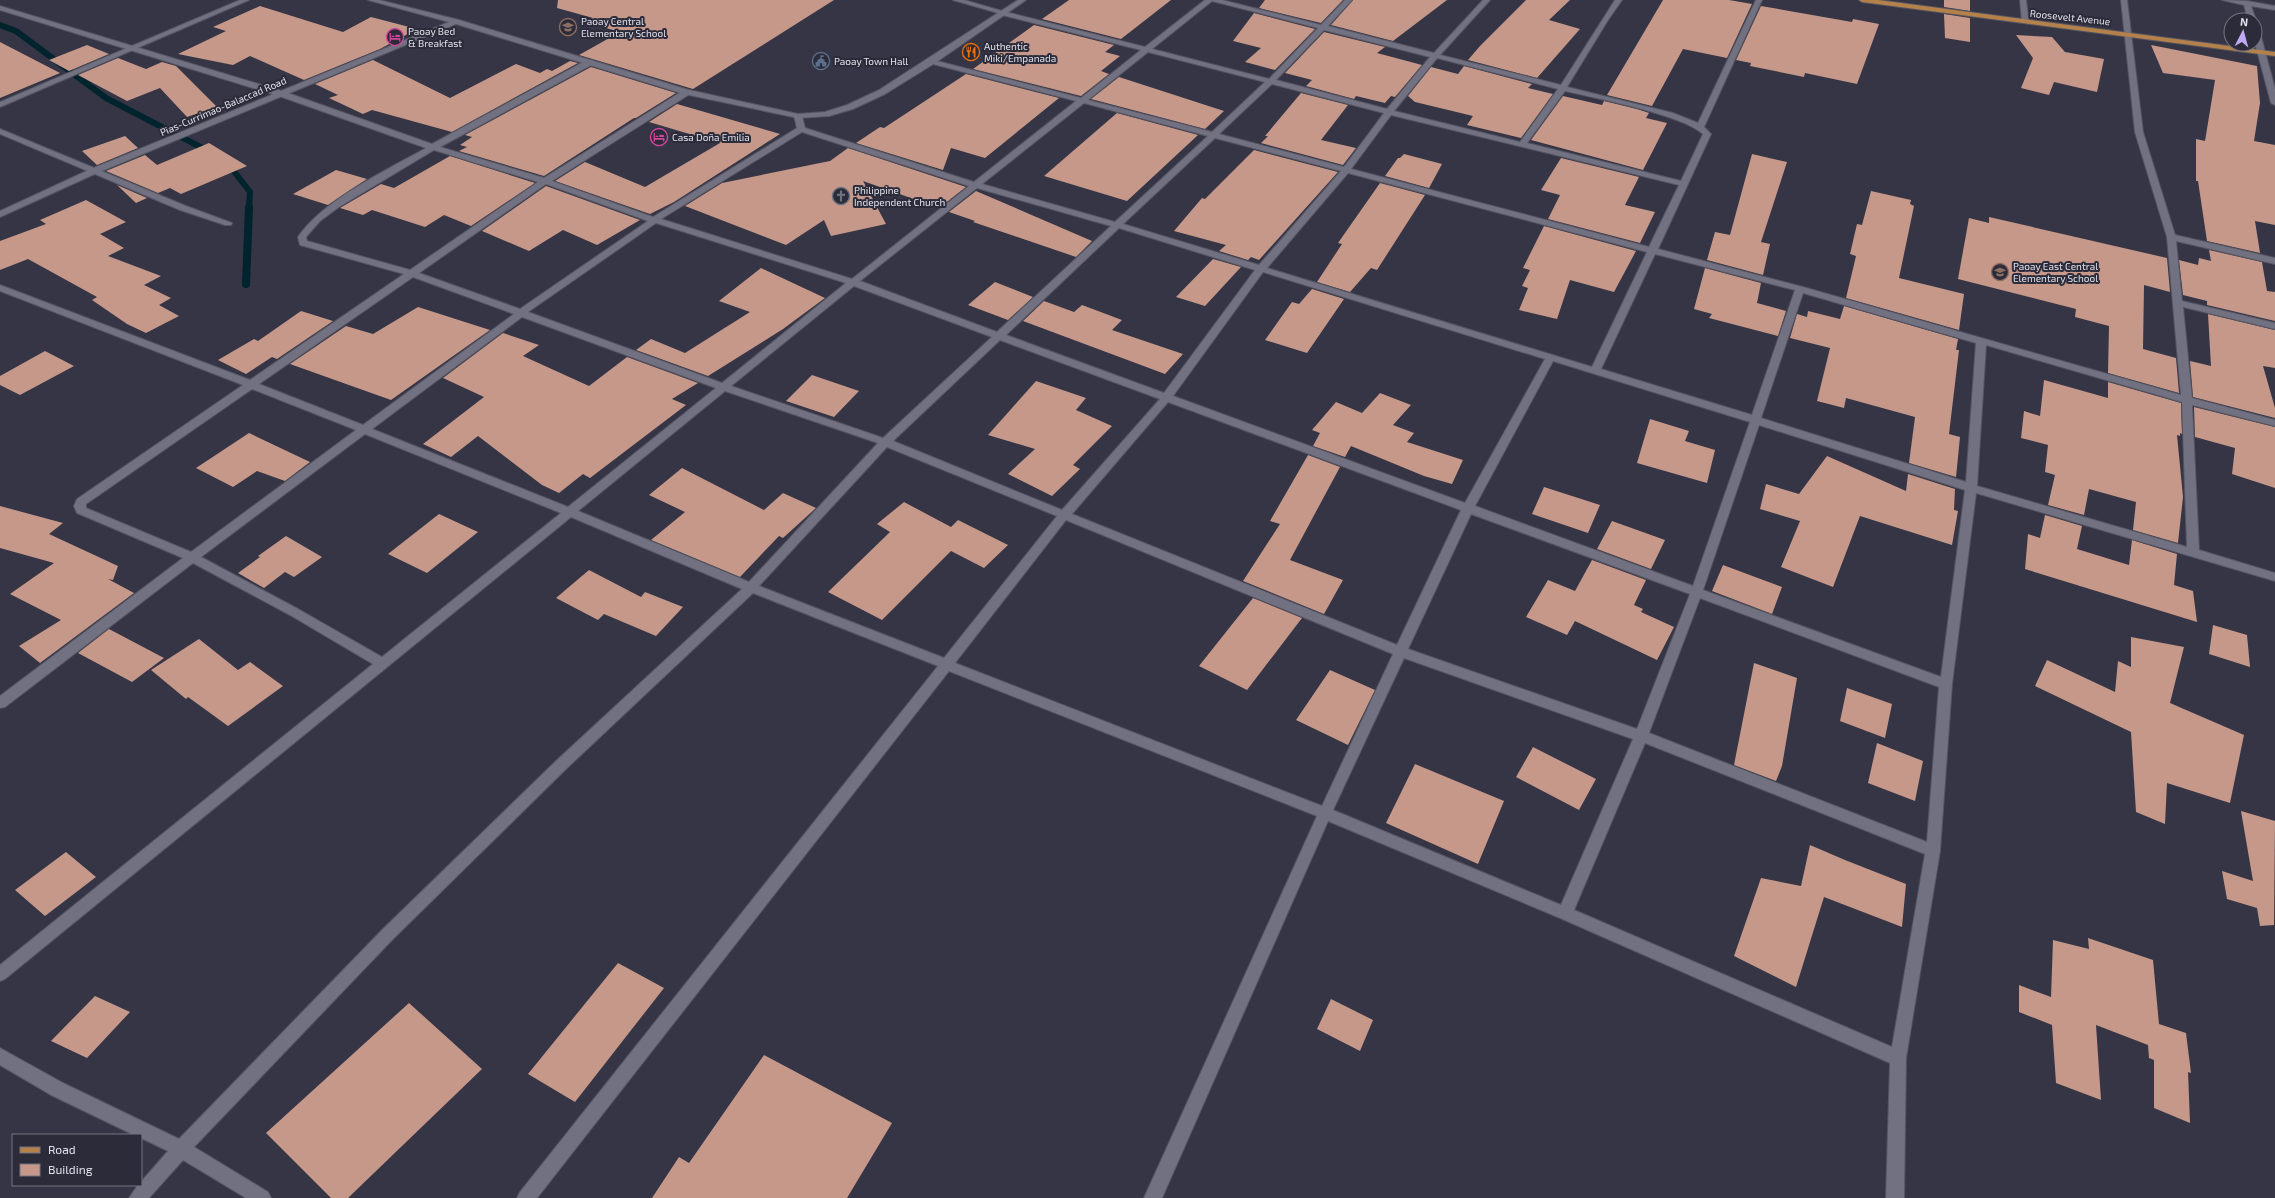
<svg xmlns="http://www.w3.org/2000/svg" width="2275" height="1198" viewBox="0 0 2275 1198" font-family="'Exo 2',sans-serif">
	<rect width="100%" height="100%" fill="#363545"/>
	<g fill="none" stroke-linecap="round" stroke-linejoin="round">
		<path stroke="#00242e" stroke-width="6" d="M 0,25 L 16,31 L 106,98 L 212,153
			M 226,161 L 250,192 L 249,208"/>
		<path stroke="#00242e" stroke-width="8" d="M 246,284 L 249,207"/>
	</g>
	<path fill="#c5988a" d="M 558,0 L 834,0 L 693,89 L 579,55 L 620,32 L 585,22 L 593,18 L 557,8 Z
		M 1069,0 L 1171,0 L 1121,39 L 1042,19 Z
		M 1265,0 L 1343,0 L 1321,23 L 1259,8 Z
		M 1353,0 L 1447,0 L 1393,41 L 1331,25 Z
		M 1526,0 L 1570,0 L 1549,20 L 1580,29 L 1537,78 L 1468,60 L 1480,46 Z
		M 1663,0 L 1729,0 L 1752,4 L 1727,58 L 1683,49 L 1652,106 L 1607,95 Z
		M 1944,0 L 1970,0 L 1970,11 L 1944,7 Z
		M 260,6 L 343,32 L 371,17 L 417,29 L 380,49 L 304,80 L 250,56 L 233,65 L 178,54 L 226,31 L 213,27 Z
		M 1761,6 L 1852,22 L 1853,19 L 1879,24 L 1857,84 L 1805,73 L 1804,77 L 1750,66 L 1751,63 L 1736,60 Z
		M 1254,13 L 1315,29 L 1275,70 L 1245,62 L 1261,48 L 1233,41 Z
		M 1944,14 L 1970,18 L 1970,42 L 1945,38 Z
		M 1034,25 L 1114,45 L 1105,52 L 1120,56 L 1101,71 L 1109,74 L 1081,96 L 973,69 Z
		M 1324,32 L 1385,47 L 1377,53 L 1422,65 L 1395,97 L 1391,96 L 1385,103 L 1356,96 L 1354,99 L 1306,86 L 1312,80 L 1285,73 Z
		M 2016,35 L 2052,37 L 2065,52 L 2104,59 L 2097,92 L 2054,82 L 2049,95 L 2021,88 L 2033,58 Z
		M 0,42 L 60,73 L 0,98 Z
		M 87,45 L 109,54 L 69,71 L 49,60 Z
		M 2151,45 L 2257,66 L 2260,103 L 2254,141 L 2275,145 L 2275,225 L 2255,221 L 2260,253 L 2207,241 L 2198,181 L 2196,181 L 2196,139 L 2205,141 L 2215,80 L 2163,73 Z
		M 118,58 L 146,69 L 162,62 L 176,66 L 217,107 L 187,117 L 160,88 L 127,101 L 78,75 Z
		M 373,60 L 450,98 L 516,64 L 540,73 L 547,69 L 552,71 L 570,61 L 578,63 L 452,132 L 372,110 L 363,114 L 329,98 L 338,95 L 315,84 Z
		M 1464,66 L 1532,84 L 1528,88 L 1553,94 L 1521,138 L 1467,125 L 1473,116 L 1415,102 L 1408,96 L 1431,67 L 1458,74 Z
		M 591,67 L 676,93 L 636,118 L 634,118 L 544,176 L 459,151 L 467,147 L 460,145 L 472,137 L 465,135 Z
		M 966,74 L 1059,98 L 985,158 L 951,148 L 943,170 L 856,143 L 880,127 L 884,128 Z
		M 1119,77 L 1224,111 L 1205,129 L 1091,99 Z
		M 1301,93 L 1348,105 L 1321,140 L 1356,148 L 1343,165 L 1261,143 L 1268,136 L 1265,136 Z
		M 1563,96 L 1602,105 L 1604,101 L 1637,109 L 1649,113 L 1646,118 L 1667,123 L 1643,170 L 1531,140 Z
		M 677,104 L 780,134 L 674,202 L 650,214 L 555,181 L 585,162 L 645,187 L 720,143 L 649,122 Z
		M 1117,113 L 1198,135 L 1127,201 L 1044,176 Z
		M 125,136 L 138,148 L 97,165 L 82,151 Z
		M 209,143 L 247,166 L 181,194 L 170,188 L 158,193 L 106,171 L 145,155 L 157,165 Z
		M 848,148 L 966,187 L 939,208 L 863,181 L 886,224 L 831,236 L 824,220 L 786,245 L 685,206 L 722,183 L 830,161 Z
		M 1254,150 L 1338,172 L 1259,260 L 1251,257 L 1248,260 L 1219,251 L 1226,245 L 1174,231 L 1202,198 L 1205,199 Z
		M 1404,154 L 1442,164 L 1429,188 L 1385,176 L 1398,158 L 1400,158 Z
		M 1752,154 L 1787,162 L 1761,242 L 1770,244 L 1763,275 L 1707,260 L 1715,232 L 1730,235 Z
		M 450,156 L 535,183 L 471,226 L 444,215 L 425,227 L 372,210 L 363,215 L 340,208 L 381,184 L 394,188 Z
		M 1561,158 L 1639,177 L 1625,205 L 1655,212 L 1640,243 L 1548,219 L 1560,195 L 1541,190 Z
		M 336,170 L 367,179 L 328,205 L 293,194 Z
		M 1380,183 L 1425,195 L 1377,270 L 1371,268 L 1350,292 L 1317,282 L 1342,244 L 1338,243 Z
		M 117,185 L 147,198 L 136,203 Z
		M 546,186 L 640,220 L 597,245 L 563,230 L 529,251 L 482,231 Z
		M 976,191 L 1092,241 L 1076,257 L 973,222 L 975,221 L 949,212 Z
		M 1871,191 L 1911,200 L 1910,204 L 1914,206 L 1899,278 L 1964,294 L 1959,330 L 1846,298 L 1856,256 L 1850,254 L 1857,224 L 1862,225 Z
		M 86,200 L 126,222 L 100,234 L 124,248 L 108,256 L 161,276 L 144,285 L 171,298 L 159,305 L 179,316 L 146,333 L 127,324 L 92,300 L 97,297 L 28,259 L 0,270 L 0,241 L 46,224 L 40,220 Z
		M 1989,217 L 2167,258 L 2170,292 L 2144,285 L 2143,349 L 2176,358 L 2179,393 L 2108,373 L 2109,326 L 2075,317 L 2076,309 L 1958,279 L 1969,218 L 1989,223 Z
		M 1544,226 L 1636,251 L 1614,292 L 1570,280 L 1557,319 L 1519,310 L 1528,288 L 1522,286 L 1530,270 L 1523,268 Z
		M 2209,250 L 2262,262 L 2267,291 L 2275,292 L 2275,321 L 2207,305 L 2207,301 L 2183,295 L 2179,260 L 2198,265 L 2199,258 L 2211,261 Z
		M 1213,259 L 1241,267 L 1205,306 L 1176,297 Z
		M 761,268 L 825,298 L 783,329 L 708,376 L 636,350 L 651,339 L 685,353 L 750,312 L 719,301 Z
		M 1705,268 L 1761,283 L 1757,303 L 1786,311 L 1778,336 L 1709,318 L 1712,314 L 1694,309 Z
		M 995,282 L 1033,297 L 1008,320 L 968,305 Z
		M 1312,289 L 1344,299 L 1307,353 L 1265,340 L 1292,302 L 1299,304 Z
		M 1044,301 L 1074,312 L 1082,305 L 1122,320 L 1112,330 L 1183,354 L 1165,374 L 1023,321 Z
		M 1844,306 L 1958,339 L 1956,350 L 1959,350 L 1949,434 L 1960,437 L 1956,477 L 1909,463 L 1915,417 L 1846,398 L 1844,408 L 1817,401 L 1830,348 L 1790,338 L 1797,314 L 1807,317 L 1808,311 L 1840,319 Z
		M 418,307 L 490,330 L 391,400 L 290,364 L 346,326 L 373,334 Z
		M 301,311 L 333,321 L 277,359 L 272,357 L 246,374 L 218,360 L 254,339 L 258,341 Z
		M 2208,314 L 2275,330 L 2275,368 L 2263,366 L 2275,408 L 2275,418 L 2193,397 L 2190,361 L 2211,366 Z
		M 503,333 L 539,345 L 523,356 L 589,386 L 627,357 L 698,383 L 672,399 L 686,405 L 590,478 L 583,474 L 559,493 L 542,485 L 478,436 L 451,457 L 423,444 L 484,397 L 443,378 Z
		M 45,351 L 74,366 L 20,395 L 0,385 L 0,376 Z
		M 812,375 L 859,391 L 834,417 L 786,401 Z
		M 2044,380 L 2108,398 L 2108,382 L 2181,403 L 2182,434 L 2180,433 L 2180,436 L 2177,435 L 2183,497 L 2178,543 L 2133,530 L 2136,502 L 2089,489 L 2084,515 L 2048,505 L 2055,475 L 2045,472 L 2048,445 L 2021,438 L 2024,411 L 2040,416 Z
		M 1036,381 L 1086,398 L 1076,410 L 1112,426 L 1073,465 L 1080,469 L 1052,496 L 1008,474 L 1035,449 L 988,435 Z
		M 1380,393 L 1411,405 L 1393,425 L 1414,433 L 1407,442 L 1463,460 L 1452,484 L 1424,476 L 1351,446 L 1345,457 L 1313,446 L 1320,433 L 1312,430 L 1336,402 L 1362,413 Z
		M 2194,407 L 2275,427 L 2275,488 L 2232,474 L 2235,448 L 2195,437 Z
		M 1650,419 L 1689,431 L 1685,441 L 1715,450 L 1707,483 L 1637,463 Z
		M 249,433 L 310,462 L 285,481 L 257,471 L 233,487 L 196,468 Z
		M 1308,455 L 1340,467 L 1290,560 L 1343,580 L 1324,614 L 1243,581 L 1280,524 L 1270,521 Z
		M 1827,456 L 1906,491 L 1908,474 L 1955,489 L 1954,510 L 1958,511 L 1952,545 L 1860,516 L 1833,587 L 1781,567 L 1800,521 L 1760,509 L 1766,484 L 1799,494 Z
		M 682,468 L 764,510 L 783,493 L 816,508 L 783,538 L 779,536 L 740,577 L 651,540 L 685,512 L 649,495 Z
		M 1544,487 L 1600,505 L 1588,533 L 1532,514 Z
		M 904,502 L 951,527 L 958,520 L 1008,545 L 984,568 L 951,551 L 882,620 L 828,592 L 890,532 L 877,524 Z
		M 0,506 L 63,523 L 49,534 L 118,566 L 113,580 L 108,579 L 134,593 L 40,663 L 19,646 L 61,620 L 10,594 L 54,563 L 0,548 Z
		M 439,514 L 478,532 L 427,573 L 388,554 Z
		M 2045,515 L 2082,526 L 2077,549 L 2129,565 L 2132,540 L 2177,554 L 2174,585 L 2193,591 L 2197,622 L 2025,569 L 2028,534 L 2040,538 Z
		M 1612,521 L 1665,540 L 1651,569 L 1597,549 Z
		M 286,536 L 322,557 L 294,577 L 285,572 L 264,588 L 238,573 L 260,557 L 258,556 Z
		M 1592,560 L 1646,580 L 1634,605 L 1643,609 L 1641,612 L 1674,627 L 1657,660 L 1575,621 L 1567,635 L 1526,617 L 1548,580 L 1575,591 Z
		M 1723,565 L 1782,587 L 1772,614 L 1712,591 Z
		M 589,570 L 641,597 L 645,592 L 683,607 L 656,636 L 604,614 L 598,620 L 556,598 Z
		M 1253,598 L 1302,618 L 1247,690 L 1199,666 Z
		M 2213,625 L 2247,635 L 2250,667 L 2209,654 Z
		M 109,629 L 164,658 L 132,682 L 78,653 Z
		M 2131,637 L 2184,647 L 2170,703 L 2244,735 L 2230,803 L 2167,783 L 2165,824 L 2136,812 L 2131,732 L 2035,686 L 2047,660 L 2115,692 L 2118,661 L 2131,667 Z
		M 199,639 L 238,670 L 250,662 L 283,686 L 228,726 L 188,697 L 186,699 L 151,670 Z
		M 1754,663 L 1797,678 L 1782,766 L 1776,781 L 1734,765 Z
		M 1330,670 L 1375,690 L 1348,745 L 1296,720 Z
		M 1847,688 L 1892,704 L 1885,738 L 1840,721 Z
		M 1877,743 L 1923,761 L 1915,801 L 1868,783 Z
		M 1533,747 L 1596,779 L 1579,810 L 1516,777 Z
		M 1415,764 L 1504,801 L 1478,864 L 1386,823 Z
		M 2241,811 L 2275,821 L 2274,925 L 2260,926 L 2257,908 L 2227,899 L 2222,871 L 2253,881 Z
		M 1810,845 L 1845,860 L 1906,884 L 1902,927 L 1824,897 L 1796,987 L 1734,956 L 1761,878 L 1801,886 Z
		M 66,852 L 96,877 L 45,916 L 15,890 Z
		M 2088,938 L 2153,960 L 2159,1024 L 2186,1033 L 2191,1073 L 2188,1072 L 2190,1123 L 2154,1108 L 2154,1060 L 2149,1058 L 2148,1045 L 2096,1025 L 2101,1100 L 2056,1083 L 2052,1025 L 2019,1012 L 2019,985 L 2051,997 L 2053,940 L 2089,949 Z
		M 618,963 L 664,988 L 575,1102 L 528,1074 Z
		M 95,996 L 130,1012 L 87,1058 L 51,1041 Z
		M 1331,999 L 1373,1020 L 1360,1051 L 1317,1029 Z
		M 409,1003 L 482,1069 L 348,1198 L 331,1198 L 266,1133 Z
		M 764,1055 L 892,1123 L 847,1198 L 652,1198 L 679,1157 L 689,1163 Z"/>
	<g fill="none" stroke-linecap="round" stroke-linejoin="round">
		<g stroke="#555461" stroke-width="2">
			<path id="lane" d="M 953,0 L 964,0 L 1009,13 L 1005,15 Z"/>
		</g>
		<g stroke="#555461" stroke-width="2">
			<path id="street" d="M 1205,0 L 1222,0 L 1321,25 L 1345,0 L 1352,0 L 1328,26 L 1434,53 L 1483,0 L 1490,0 L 1440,55 L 1561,85 L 1615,0 L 1622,0 L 1608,20 L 1567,87 L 1673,113 L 1698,123 L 1756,0 L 1762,0 L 1704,127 L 1711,134 L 1658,249 L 1803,287 L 2181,395 L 2167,237 L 2135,132 L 2121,0 L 2127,0 L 2143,132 L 2175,235 L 2275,258 L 2275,264 L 2176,241 L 2182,301 L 2275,323 L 2275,329 L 2183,307 L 2192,398 L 2275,420 L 2275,426 L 2192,405 L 2199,550 L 2275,573 L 2275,581 L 1976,493 L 1952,684 L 1940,851 L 1906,1058 L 1904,1198 L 1886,1198 L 1890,1063 L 1560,918 L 1328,821 L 1162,1198 L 1144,1198 L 1317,816 L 949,671 L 537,1198 L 517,1198 L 520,1192 L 938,666 L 753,593 L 566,769 L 392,940 L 194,1147 L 268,1192 L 271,1198 L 246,1198 L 183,1160 L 149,1198 L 129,1198 L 138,1185 L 141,1185 L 141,1182 L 168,1151 L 141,1138 L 141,1135 L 134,1135 L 51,1095 L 0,1065 L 0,1048 L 63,1083 L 179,1139 L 382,930 L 556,761 L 742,589 L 571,517 L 5,979 L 0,981 L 0,965 L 373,664 L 290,615 L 193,563 L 5,707 L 0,708 L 0,696 L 183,558 L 77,513 L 74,506 L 77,499 L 243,385 L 0,291 L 0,285 L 250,380 L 404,274 L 300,245 L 298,237 C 323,200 387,170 426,148 L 279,96 L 0,10 L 0,6 L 285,92 L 432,144 L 587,60 L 593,60 L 593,64 L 440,147 L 544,178 L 684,90 L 690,90 L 690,94 L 552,181 L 653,217 L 797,128 L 794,116 L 798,114 L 802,116 L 805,128 L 974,182 L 1076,101 L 929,63 L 929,59 L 1081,98 L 1141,50 L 1002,15 L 1002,11 L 1145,47 ZM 1212,1 L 1318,28 L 1269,79 L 1152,49 ZM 1324,30 L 1430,57 L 1387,109 L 1276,80 ZM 1148,52 L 1265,82 L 1212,132 L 1088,100 ZM 1437,58 L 1558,89 L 1520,142 L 1394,111 ZM 1272,84 L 1384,113 L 1344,167 L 1219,134 ZM 1565,91 C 1595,98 1683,115 1703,134 L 1681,181 L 1527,143 ZM 1084,103 L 1208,136 L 1115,222 L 982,184 ZM 1391,115 L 1679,185 L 1649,247 L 1351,169 ZM 802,132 L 969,186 L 852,279 L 661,219 ZM 1215,138 L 1341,171 L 1259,265 L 1123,224 ZM 434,150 L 538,182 L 410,270 L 307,241 L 306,237 L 320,221 L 339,207 ZM 1348,173 L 1647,252 L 1592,367 L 1267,268 ZM 546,184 L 648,221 L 520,309 L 419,273 ZM 977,188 L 1111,226 L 997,332 L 860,281 ZM 656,223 L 846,283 L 722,383 L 528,312 ZM 1119,228 L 1255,270 L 1164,393 L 1006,335 ZM 1655,254 L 1795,290 L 1752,415 L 1601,369 ZM 1263,272 L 1545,359 L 1465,503 L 1173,396 ZM 413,277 L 514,314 L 363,425 L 259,384 ZM 854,286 L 992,337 L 883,438 L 731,386 ZM 1803,293 L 1976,343 L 1966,482 L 1761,418 ZM 522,317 L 716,388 L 568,507 L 372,429 ZM 1000,340 L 1160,399 L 1062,510 L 893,441 ZM 1986,345 L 2182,402 L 2187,547 L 1977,486 ZM 1553,361 L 1750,422 L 1693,586 L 1475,506 ZM 252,389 L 356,430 L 191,552 L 86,508 L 86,504 ZM 725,391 L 878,443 L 749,582 L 578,511 ZM 1168,402 L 1461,510 L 1397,645 L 1072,514 ZM 1759,425 L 1965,490 L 1941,677 L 1703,590 ZM 365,434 L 561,513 L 382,657 L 298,609 L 201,557 ZM 887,447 L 1057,516 L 944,658 L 759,586 ZM 1471,514 L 1690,594 L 1637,729 L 1408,649 ZM 1066,520 L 1393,654 L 1322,806 L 955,663 ZM 1700,598 L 1939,687 L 1927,842 L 1649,733 ZM 1404,658 L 1633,739 L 1561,905 L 1333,810 ZM 1645,743 L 1925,854 L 1892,1047 L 1574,910 Z
				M 2020,0 L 2026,0 L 2029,24 L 2022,22 Z
				M 2222,0 L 2247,1 L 2275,6 L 2275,10 L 2251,6 L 2256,20 L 2248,20 L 2244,5 Z
				M 2255,27 L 2259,29 L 2275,89 L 2275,105 L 2271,103 L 2255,43 Z
				M 0,129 L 186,206 L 232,223 L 231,225 L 225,225 L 180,210 L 0,134 Z"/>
		</g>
		<g stroke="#555461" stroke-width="2">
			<path id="secondary" d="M 240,0 L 249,0 L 0,107 L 0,102 Z
				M 368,0 L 379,0 L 459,20 L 689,90 L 798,114 L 825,112 L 847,105 L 879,90 L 1018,0 L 1026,0 L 935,63 L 885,94 L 853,109 L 829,116 L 798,118 L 684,94 L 456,24 L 97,173 L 0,217 L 0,211 L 91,169 L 449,22 Z"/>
		</g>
		<g stroke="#555461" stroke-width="2">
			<path id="primary" d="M 1859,0 L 1878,0 L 2275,52 L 2275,56 L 1862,2 Z"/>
		</g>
		<use href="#lane" fill="#717182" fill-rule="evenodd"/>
		<use href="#street" fill="#717182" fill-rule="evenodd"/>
		<use href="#secondary" fill="#717182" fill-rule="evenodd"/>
		<use href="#primary" fill="#b4814a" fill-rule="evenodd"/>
	</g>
	<defs>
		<g id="school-ring" transform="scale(0.9)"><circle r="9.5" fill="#2c2b3a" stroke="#8d6e63" stroke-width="1.5"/><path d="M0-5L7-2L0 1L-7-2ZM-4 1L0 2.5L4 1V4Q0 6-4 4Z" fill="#8d6e63"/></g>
		<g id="hotel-ring" transform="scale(0.9)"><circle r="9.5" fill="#2c2b3a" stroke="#d1479c" stroke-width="1.5"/><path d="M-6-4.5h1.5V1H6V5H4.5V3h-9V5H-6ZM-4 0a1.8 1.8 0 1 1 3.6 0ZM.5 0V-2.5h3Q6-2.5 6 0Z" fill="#d1479c"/></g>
		<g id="restaurant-ring" transform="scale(0.9)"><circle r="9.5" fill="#2c2b3a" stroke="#e8710a" stroke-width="1.5"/><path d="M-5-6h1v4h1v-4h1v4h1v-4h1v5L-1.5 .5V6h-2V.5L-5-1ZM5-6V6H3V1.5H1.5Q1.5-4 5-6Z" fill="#e8710a"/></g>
		<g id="civic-ring" transform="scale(0.9)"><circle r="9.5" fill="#2c2b3a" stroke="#5c6f8a" stroke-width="1.5"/><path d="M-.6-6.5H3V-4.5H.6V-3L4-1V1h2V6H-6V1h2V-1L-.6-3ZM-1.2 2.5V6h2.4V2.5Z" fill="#5c6f8a"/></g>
		<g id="church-ring" transform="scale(0.9)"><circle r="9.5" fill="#2c2b3a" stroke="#6b7280" stroke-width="1.5"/><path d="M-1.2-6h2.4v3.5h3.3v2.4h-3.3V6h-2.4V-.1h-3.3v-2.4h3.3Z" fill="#6b7280"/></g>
	</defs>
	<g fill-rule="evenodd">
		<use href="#school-ring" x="568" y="27"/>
		<use href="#hotel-ring" x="395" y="37"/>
		<use href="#restaurant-ring" x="971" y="52"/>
		<use href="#civic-ring" x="821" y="61"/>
		<use href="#hotel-ring" x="659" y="137"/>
		<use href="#church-ring" x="841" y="196"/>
		<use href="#school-ring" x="2000" y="272"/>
	</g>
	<g text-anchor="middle" stroke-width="4" stroke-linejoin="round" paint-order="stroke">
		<g font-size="10" fill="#e2e2ec" stroke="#2c2b3a">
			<text transform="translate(2070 17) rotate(6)" y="4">Roosevelt Avenue</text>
			<text transform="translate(223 106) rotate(-23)" y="4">Pias-Currimao-Balaccad Road</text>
		</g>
		<g font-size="10" fill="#e2e2ec" stroke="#2c2b3a" text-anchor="start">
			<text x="581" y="25">Paoay Central<tspan x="581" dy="12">Elementary School</tspan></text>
			<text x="408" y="35">Paoay Bed<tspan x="408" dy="12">&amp; Breakfast</tspan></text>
			<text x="984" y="50">Authentic<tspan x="984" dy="12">Miki/Empanada</tspan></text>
			<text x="834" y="65">Paoay Town Hall</text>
			<text x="672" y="141">Casa Doña Emilia</text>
			<text x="854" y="194">Philippine<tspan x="854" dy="12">Independent Church</tspan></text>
			<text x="2013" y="270">Paoay East Central<tspan x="2013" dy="12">Elementary School</tspan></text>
		</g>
	</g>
	<rect x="12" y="1134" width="130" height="52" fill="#2c2b3a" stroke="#757481"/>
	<rect x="20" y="1147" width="20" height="6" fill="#b4814a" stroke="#757481"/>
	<text x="48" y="1154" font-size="12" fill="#e2e2ec">Road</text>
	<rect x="20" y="1164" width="20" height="12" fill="#c5988a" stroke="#757481"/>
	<text x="48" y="1174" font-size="12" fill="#e2e2ec">Building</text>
	<g transform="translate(2243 32) rotate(6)"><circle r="19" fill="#2c2b3a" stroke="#757481"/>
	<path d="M0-3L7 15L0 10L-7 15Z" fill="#bfa9f4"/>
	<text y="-6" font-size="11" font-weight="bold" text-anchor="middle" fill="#e2e2ec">N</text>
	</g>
</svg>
